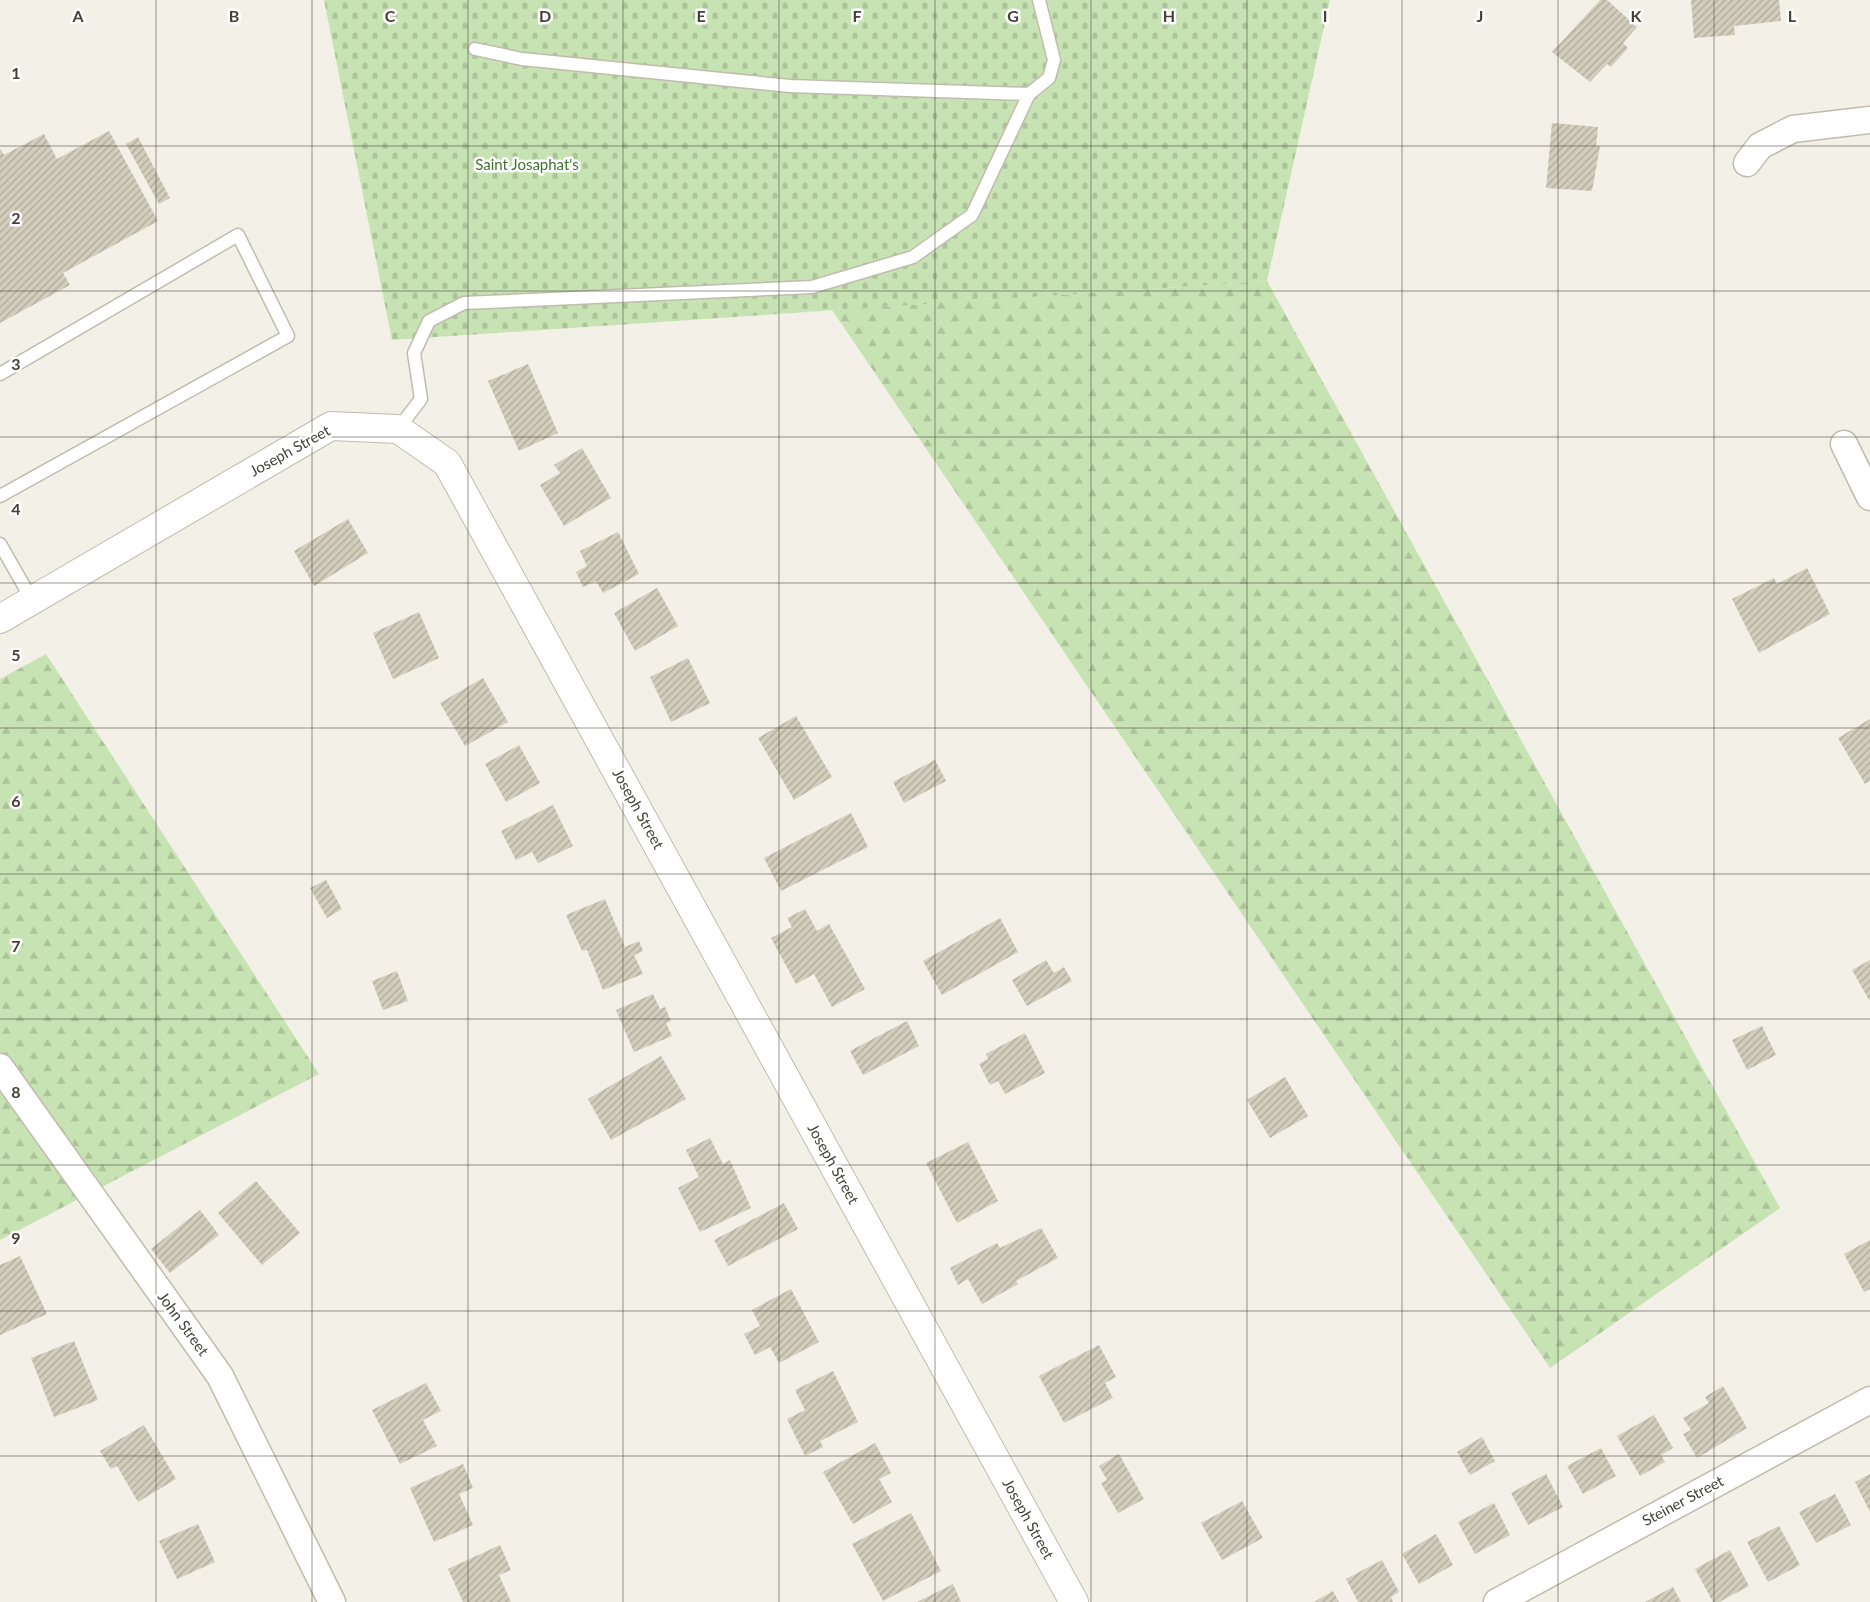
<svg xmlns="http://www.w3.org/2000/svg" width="1870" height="1602" viewBox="0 0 1870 1602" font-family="Lato,sans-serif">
	<defs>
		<pattern id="forest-firs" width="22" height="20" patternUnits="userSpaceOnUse" patternTransform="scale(1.25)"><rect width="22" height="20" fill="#c8e3b3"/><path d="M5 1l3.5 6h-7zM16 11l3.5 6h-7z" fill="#adc49b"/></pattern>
		<pattern id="cemetery-stones" width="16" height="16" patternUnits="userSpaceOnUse" patternTransform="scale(1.25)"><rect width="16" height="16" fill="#c8e3b3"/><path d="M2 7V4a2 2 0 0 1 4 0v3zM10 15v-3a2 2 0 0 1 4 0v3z" fill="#adc49b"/></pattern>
		<pattern id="building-hatch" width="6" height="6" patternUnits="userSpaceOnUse" patternTransform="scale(1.25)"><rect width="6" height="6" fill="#d3cdbd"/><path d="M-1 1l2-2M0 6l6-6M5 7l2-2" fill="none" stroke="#ada89a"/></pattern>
	</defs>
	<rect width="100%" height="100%" fill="#f2f0e7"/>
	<path fill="url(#forest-firs)" d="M 1267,281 L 1780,1208 L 1550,1368 L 832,310 Z
		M 46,654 L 319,1074 L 0,1240 L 0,679 Z"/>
	<path fill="url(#cemetery-stones)" d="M 324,0 L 1330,0 L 1267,281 L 392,340 Z"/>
	<path fill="url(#building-hatch)" d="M 1600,0 L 1607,0 L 1637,27 L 1623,43 L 1628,48 L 1611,67 L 1607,64 L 1590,82 L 1552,52 Z
		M 1691,0 L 1779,0 L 1781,21 L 1734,26 L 1735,35 L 1694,38 Z
		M 1552,123 L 1598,127 L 1596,146 L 1600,146 L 1592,191 L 1546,188 Z
		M 109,131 L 158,221 L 63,273 L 70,285 L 0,323 L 0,149 L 4,155 L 44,134 L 57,159 Z
		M 138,137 L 170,198 L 159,204 L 126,144 Z
		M 528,364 L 558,433 L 519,451 L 488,381 Z
		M 582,448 L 611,498 L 564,526 L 540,485 L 560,473 L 554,465 Z
		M 348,519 L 368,553 L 314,586 L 294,551 Z
		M 618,532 L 639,574 L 603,593 L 596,581 L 583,587 L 576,572 L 587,566 L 580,551 Z
		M 1807,568 L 1830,614 L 1759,653 L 1732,599 L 1774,578 L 1777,584 Z
		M 657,588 L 678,626 L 635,651 L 614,613 Z
		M 419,612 L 439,658 L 393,679 L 373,633 Z
		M 688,658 L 710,703 L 671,722 L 650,677 Z
		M 483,678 L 508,722 L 465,746 L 440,703 Z
		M 796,716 L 832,777 L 794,800 L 758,738 Z
		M 1870,719 L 1870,781 L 1865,784 L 1838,738 Z
		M 519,745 L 540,783 L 506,802 L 485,764 Z
		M 935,760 L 946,781 L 904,803 L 893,782 Z
		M 553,805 L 573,846 L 538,863 L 532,852 L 516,860 L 501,831 Z
		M 851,813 L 868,847 L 781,891 L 764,858 Z
		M 326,880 L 342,909 L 327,918 L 310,888 Z
		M 605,899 L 625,947 L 639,941 L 643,951 L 634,955 L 643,974 L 603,990 L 587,950 L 582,951 L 566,915 Z
		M 805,909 L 817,931 L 829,924 L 865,989 L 832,1007 L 814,974 L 796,984 L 771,938 L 792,927 L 787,918 Z
		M 1000,918 L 1018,952 L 942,995 L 923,961 Z
		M 1046,960 L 1054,973 L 1064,967 L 1072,981 L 1027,1006 L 1012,980 Z
		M 1870,960 L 1870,999 L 1869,1000 L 1852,970 Z
		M 397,971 L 408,1001 L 383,1010 L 372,981 Z
		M 653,994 L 660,1009 L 665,1007 L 671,1021 L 666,1023 L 672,1036 L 634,1052 L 616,1010 Z
		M 907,1021 L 919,1046 L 863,1075 L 850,1051 Z
		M 1762,1026 L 1776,1055 L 1747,1070 L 1732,1040 Z
		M 1025,1033 L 1045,1073 L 1005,1094 L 998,1081 L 990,1085 L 979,1064 L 988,1059 L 986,1054 Z
		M 661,1056 L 686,1099 L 611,1140 L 588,1099 Z
		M 1285,1077 L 1308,1116 L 1270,1138 L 1247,1100 Z
		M 710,1138 L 723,1164 L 730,1160 L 751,1208 L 700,1232 L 678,1188 L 699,1177 L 686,1150 Z
		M 968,1142 L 998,1201 L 957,1223 L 926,1163 Z
		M 256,1181 L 300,1233 L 262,1265 L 218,1213 Z
		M 784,1203 L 798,1229 L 728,1266 L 714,1240 Z
		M 200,1210 L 219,1235 L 170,1273 L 151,1249 Z
		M 1041,1228 L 1058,1258 L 1016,1281 L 1018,1284 L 982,1304 L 968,1279 L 958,1285 L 950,1268 L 997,1243 L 1000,1248 Z
		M 1870,1240 L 1870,1289 L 1864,1292 L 1844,1254 Z
		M 20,1256 L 47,1314 L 0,1335 L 0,1265 Z
		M 791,1289 L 819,1342 L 779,1363 L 770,1347 L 755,1355 L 744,1334 L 760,1326 L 752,1310 Z
		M 74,1341 L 98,1400 L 54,1417 L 31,1358 Z
		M 1099,1345 L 1116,1377 L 1105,1383 L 1113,1398 L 1064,1423 L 1039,1376 Z
		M 833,1371 L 858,1422 L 820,1441 L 823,1447 L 805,1456 L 787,1419 L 805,1410 L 795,1390 Z
		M 426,1383 L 441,1411 L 423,1420 L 437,1446 L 400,1464 L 372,1410 Z
		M 1723,1386 L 1747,1428 L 1697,1458 L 1683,1434 L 1691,1430 L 1683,1418 L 1709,1403 L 1705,1397 Z
		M 1654,1415 L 1673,1448 L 1661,1455 L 1665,1462 L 1640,1476 L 1617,1436 Z
		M 144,1425 L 176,1479 L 138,1502 L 117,1466 L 111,1469 L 100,1451 Z
		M 1482,1437 L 1495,1461 L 1470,1475 L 1457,1452 Z
		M 875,1443 L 891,1473 L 879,1479 L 892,1502 L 853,1524 L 823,1472 Z
		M 1601,1448 L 1616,1476 L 1583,1494 L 1567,1466 Z
		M 1119,1454 L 1144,1499 L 1118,1513 L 1101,1483 L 1107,1480 L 1099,1466 Z
		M 463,1464 L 473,1488 L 459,1494 L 473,1525 L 434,1542 L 410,1488 Z
		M 1546,1474 L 1563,1507 L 1528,1525 L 1511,1493 Z
		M 1870,1474 L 1870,1512 L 1855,1482 Z
		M 1835,1494 L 1851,1525 L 1816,1543 L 1799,1512 Z
		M 1242,1501 L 1263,1538 L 1222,1560 L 1201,1523 Z
		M 1494,1503 L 1510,1535 L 1475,1554 L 1458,1522 Z
		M 911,1513 L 941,1571 L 883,1601 L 852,1544 Z
		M 198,1524 L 215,1562 L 177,1579 L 159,1541 Z
		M 1779,1526 L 1800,1565 L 1768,1582 L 1747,1542 Z
		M 1436,1534 L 1453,1565 L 1419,1584 L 1402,1554 Z
		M 500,1545 L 511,1570 L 499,1575 L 511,1602 L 463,1602 L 448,1569 Z
		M 1730,1550 L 1749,1586 L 1719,1602 L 1713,1602 L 1695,1569 Z
		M 1382,1560 L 1399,1592 L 1391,1597 L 1393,1602 L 1358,1602 L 1346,1579 Z
		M 953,1584 L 961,1602 L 917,1602 Z
		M 1673,1587 L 1681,1602 L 1645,1602 Z
		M 1333,1591 L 1339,1602 L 1314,1602 Z"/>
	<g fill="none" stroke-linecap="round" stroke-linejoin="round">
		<g stroke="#c0bcad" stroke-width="15">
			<path id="service" d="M 475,49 L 522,59 L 790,86 L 1029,94
				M 0,374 L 238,235 L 288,336 L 0,496
				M 398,429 L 421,399 L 414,353 L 429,321 L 464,303 L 812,287 L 913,257 L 972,215 L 1029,94 L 1049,78 L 1054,60 L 1039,0
				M 0,544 L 32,600"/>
		</g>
		<g stroke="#c0bcad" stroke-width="29">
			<path id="minor" d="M 1747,163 L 1760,146 L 1793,129 L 1870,120
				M 1844,444 L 1870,497
				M 0,1067 L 220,1376 L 332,1602
				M 1497,1602 L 1870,1400"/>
		</g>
		<g stroke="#c0bcad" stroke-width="30">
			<path id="tertiary" d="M 0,619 L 331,426 L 398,429 L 447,463 L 1074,1602"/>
		</g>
		<use href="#service" stroke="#fff" stroke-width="12"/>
		<use href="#minor" stroke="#fff" stroke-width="26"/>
		<use href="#tertiary" stroke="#fff" stroke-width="28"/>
	</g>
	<path fill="none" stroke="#454137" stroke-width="1" stroke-opacity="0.55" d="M 156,0 L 156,1602M 312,0 L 312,1602M 468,0 L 468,1602M 623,0 L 623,1602M 779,0 L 779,1602M 935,0 L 935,1602M 1091,0 L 1091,1602M 1247,0 L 1247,1602M 1402,0 L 1402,1602M 1558,0 L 1558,1602M 1714,0 L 1714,1602M 0,146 L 1870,146M 0,291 L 1870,291M 0,437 L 1870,437M 0,583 L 1870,583M 0,728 L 1870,728M 0,874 L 1870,874M 0,1019 L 1870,1019M 0,1165 L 1870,1165M 0,1311 L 1870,1311M 0,1456 L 1870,1456"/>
	<g text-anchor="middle" stroke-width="5" stroke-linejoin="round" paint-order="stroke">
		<g font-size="15" fill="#40722e" stroke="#fff">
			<text x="527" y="170">Saint Josaphat's</text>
		</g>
		<g font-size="15" fill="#454137" stroke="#fff">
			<text transform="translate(290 451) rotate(-29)" y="5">Joseph Street</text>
			<text transform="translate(638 809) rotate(61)" y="5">Joseph Street</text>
			<text transform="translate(833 1164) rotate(61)" y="5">Joseph Street</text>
			<text transform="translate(183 1324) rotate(54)" y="5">John Street</text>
			<text transform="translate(1683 1501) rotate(-28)" y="5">Steiner Street</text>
			<text transform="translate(1028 1519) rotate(61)" y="5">Joseph Street</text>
		</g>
	</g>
	<g font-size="16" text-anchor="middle" font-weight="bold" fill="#454137" stroke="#fff" stroke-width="5" stroke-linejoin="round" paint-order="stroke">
		<text x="78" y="22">A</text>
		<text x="234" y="22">B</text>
		<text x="390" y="22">C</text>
		<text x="545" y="22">D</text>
		<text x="701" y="22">E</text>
		<text x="857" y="22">F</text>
		<text x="1013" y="22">G</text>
		<text x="1169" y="22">H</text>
		<text x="1325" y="22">I</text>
		<text x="1480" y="22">J</text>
		<text x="1636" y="22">K</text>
		<text x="1792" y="22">L</text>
		<text x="16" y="79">1</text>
		<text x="16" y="224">2</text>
		<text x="16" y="370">3</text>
		<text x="16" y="515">4</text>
		<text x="16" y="661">5</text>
		<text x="16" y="807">6</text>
		<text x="16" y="952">7</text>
		<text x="16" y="1098">8</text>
		<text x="16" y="1244">9</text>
	</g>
</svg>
